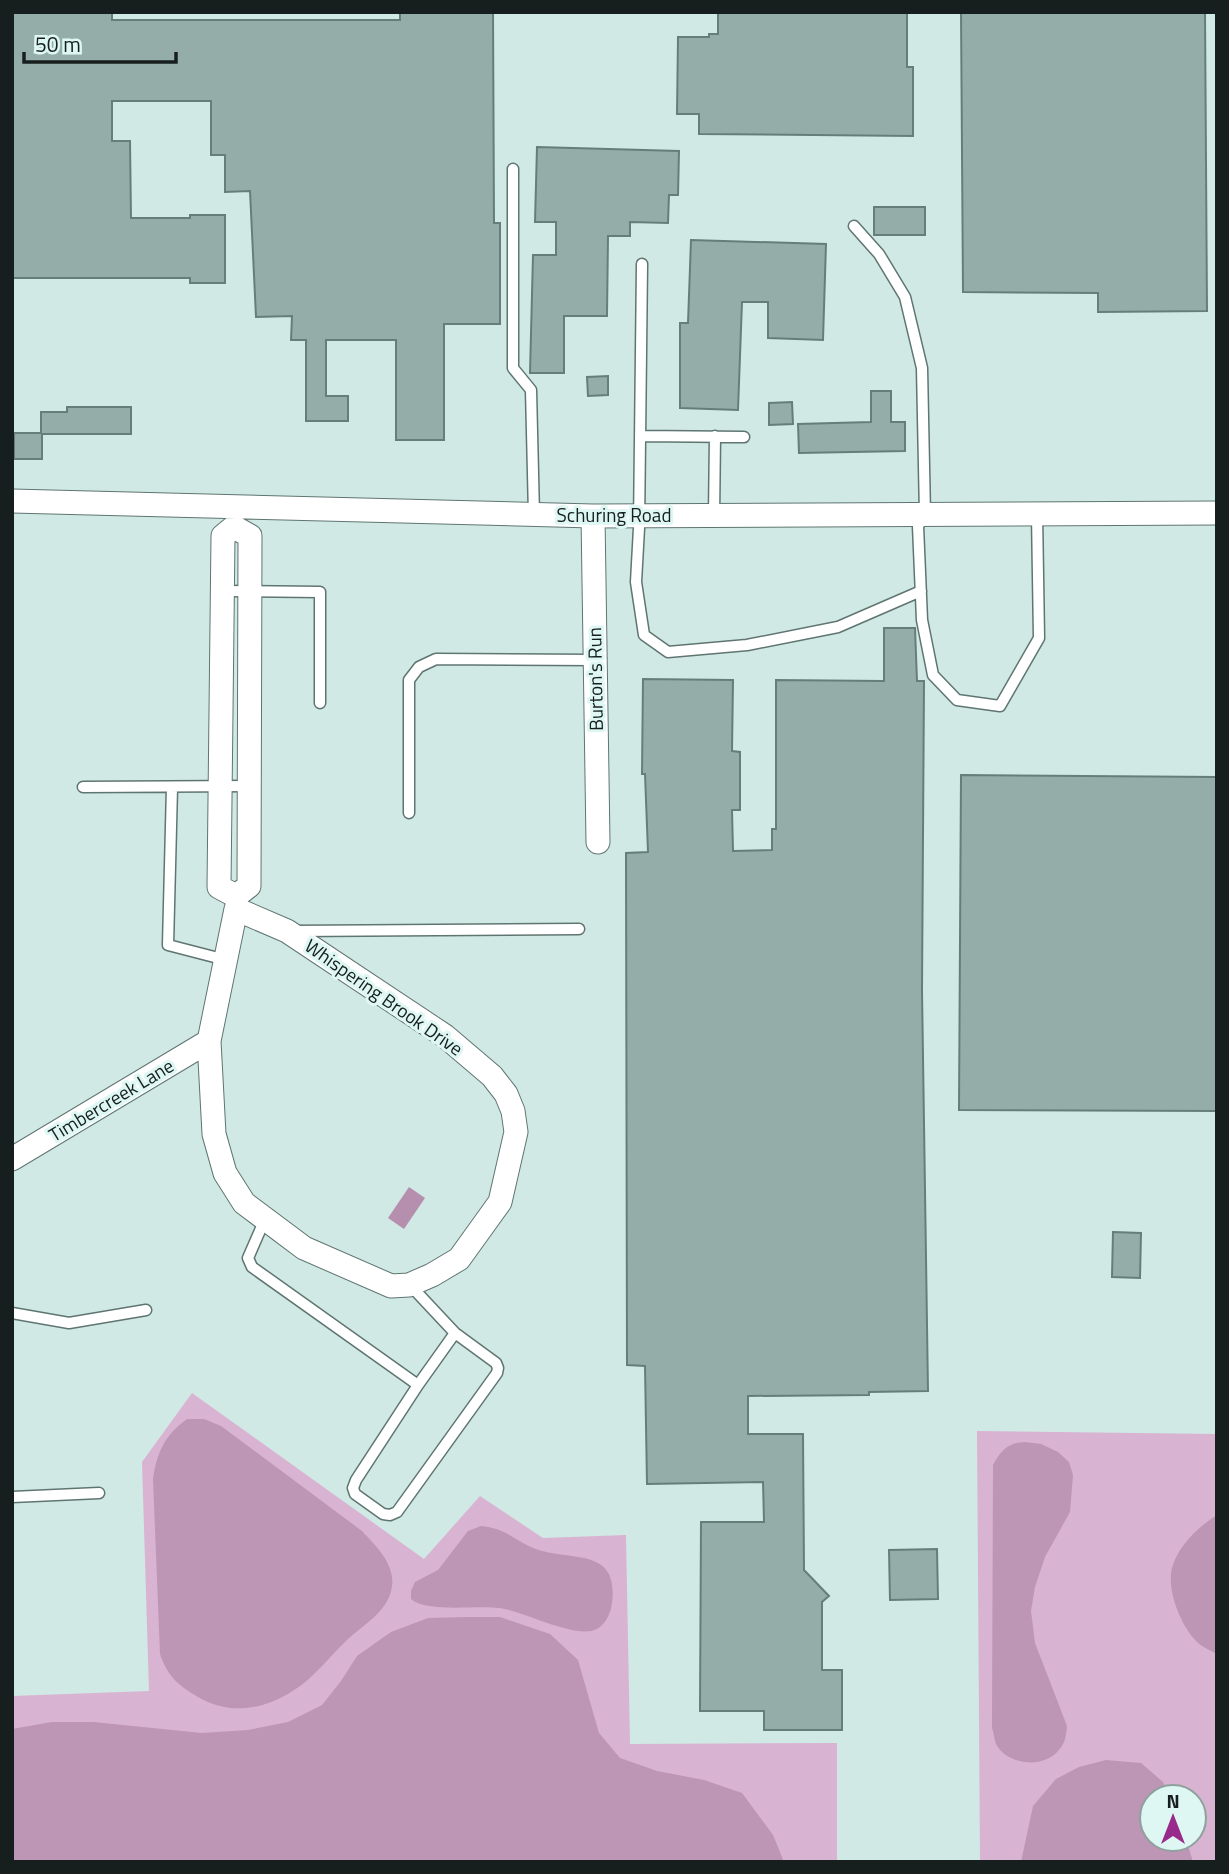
<svg xmlns="http://www.w3.org/2000/svg" width="1229" height="1874" viewBox="0 0 1229 1874" font-family="'Titillium Web',sans-serif">
	<rect width="100%" height="100%" fill="#d1e9e4"/>
	<path fill="#d9b3d2" fill-rule="evenodd" d="M 192,1393 L 424,1559 L 480,1496 L 543,1538 L 626,1535 L 630,1744 L 837,1743 L 837,1862 L 12,1862 L 12,1696 L 149,1691 L 142,1462 Z
		M 977,1431 L 1217,1434 L 1217,1862 L 980,1862 ZM 1152,1797 L 1194,1797 L 1194,1839 L 1152,1839 Z"/>
	<path fill="#bd95b5" d="M 187,1419 L 204,1419 L 221,1426 L 362,1531 C 376,1546 395,1564 392,1586 C 389,1612 362,1625 345,1642 C 334,1652 326,1663 315,1673 C 284,1704 238,1721 198,1697 C 178,1685 168,1677 160,1654 L 153,1479 C 157,1452 165,1435 187,1419 Z
		M 1025,1442 L 1041,1444 L 1058,1452 L 1069,1462 L 1073,1475 L 1070,1512 L 1045,1557 L 1035,1587 L 1031,1611 L 1035,1643 L 1067,1726 C 1066,1736 1065,1744 1058,1751 C 1043,1769 1007,1765 996,1744 C 994,1739 994,1733 992,1728 L 993,1465 C 1001,1450 1008,1443 1025,1442 Z
		M 1217,1515 L 1217,1654 C 1212,1651 1206,1649 1202,1646 C 1183,1633 1166,1591 1172,1568 C 1178,1546 1198,1527 1217,1515 Z
		M 481,1526 C 507,1528 517,1543 539,1550 C 574,1561 619,1548 612,1603 C 611,1612 606,1624 597,1629 C 576,1640 524,1611 499,1608 C 476,1605 427,1613 411,1599 L 411,1591 L 415,1582 L 438,1570 L 468,1531 Z
		M 467,1617 L 500,1617 L 550,1634 L 578,1660 L 599,1733 L 620,1758 L 657,1771 L 704,1780 L 742,1793 L 773,1835 L 784,1862 L 12,1862 L 12,1729 L 52,1722 L 93,1722 L 202,1733 L 248,1730 L 288,1722 L 322,1705 L 341,1681 L 357,1656 L 391,1632 L 428,1618 Z
		M 1106,1760 L 1141,1763 L 1163,1782 L 1170,1797 L 1152,1797 L 1152,1839 L 1186,1839 L 1193,1862 L 1021,1862 L 1033,1806 L 1056,1779 L 1079,1767 Z"/>
	<path fill="#b68eae" d="M 409,1187 L 425,1198 L 404,1229 L 388,1218 Z"/>
	<path fill="#95ada8" stroke="#677d79" stroke-width="2" d="M 12,12 L 112,12 L 112,20 L 400,20 L 400,12 L 493,12 L 494,223 L 500,223 L 500,324 L 444,324 L 444,440 L 396,440 L 396,340 L 326,340 L 326,396 L 348,396 L 348,421 L 306,421 L 306,340 L 291,340 L 292,316 L 256,317 L 250,191 L 225,192 L 225,155 L 211,155 L 211,101 L 112,101 L 112,141 L 130,141 L 131,218 L 190,218 L 190,215 L 225,215 L 225,283 L 190,283 L 190,278 L 12,278 Z
		M 718,12 L 907,12 L 907,67 L 913,67 L 913,136 L 699,134 L 699,114 L 677,114 L 678,37 L 709,37 L 709,34 L 718,34 Z
		M 961,12 L 1205,12 L 1207,311 L 1098,312 L 1098,293 L 963,292 Z
		M 537,147 L 679,151 L 678,195 L 669,195 L 668,223 L 630,222 L 630,236 L 608,236 L 607,316 L 564,316 L 564,373 L 530,373 L 533,255 L 556,255 L 556,222 L 535,222 Z
		M 874,207 L 925,207 L 925,235 L 874,235 Z
		M 691,240 L 826,244 L 823,340 L 768,338 L 768,302 L 742,302 L 738,410 L 680,408 L 680,323 L 688,323 Z
		M 608,376 L 608,395 L 588,396 L 587,377 Z
		M 871,391 L 891,391 L 891,422 L 905,422 L 905,451 L 799,453 L 798,424 L 871,422 Z
		M 792,402 L 793,424 L 769,425 L 769,403 Z
		M 67,407 L 131,407 L 131,434 L 42,434 L 42,459 L 14,459 L 14,433 L 41,433 L 41,412 L 67,412 Z
		M 884,628 L 915,628 L 917,681 L 924,681 L 922,990 L 928,1391 L 869,1392 L 869,1395 L 748,1396 L 748,1434 L 803,1434 L 804,1570 L 829,1596 L 822,1602 L 822,1670 L 842,1670 L 842,1730 L 764,1730 L 764,1711 L 700,1711 L 701,1522 L 764,1522 L 763,1482 L 647,1484 L 645,1366 L 627,1365 L 626,853 L 648,852 L 645,774 L 642,774 L 643,679 L 733,680 L 732,751 L 740,752 L 740,810 L 732,810 L 733,851 L 772,850 L 772,829 L 776,829 L 776,680 L 884,681 Z
		M 961,775 L 1217,777 L 1217,1111 L 959,1110 Z
		M 1113,1232 L 1141,1233 L 1140,1278 L 1112,1277 Z
		M 937,1549 L 938,1599 L 890,1600 L 889,1550 Z"/>
	<g fill="none" stroke-linecap="round" stroke-linejoin="round">
		<g stroke="#5f7571" stroke-width="13">
			<path id="service" d="M 513,169 L 513,368 L 531,390 L 534,515
				M 854,226 L 879,254 L 905,297 L 922,368 L 925,515 L 918,526 L 922,620 L 933,675 L 957,700 L 1000,706 L 1039,638 L 1037,514
				M 642,264 L 639,528 L 636,582 L 644,635 L 668,652 L 747,645 L 838,627 L 921,591
				M 640,436 L 744,437
				M 714,516 L 715,436
				M 221,591 L 320,592 L 320,703
				M 83,787 L 250,786
				M 172,787 L 168,945 L 226,960
				M 409,813 L 409,680 L 419,667 L 436,659 L 595,660
				M 293,931 L 579,929
				M 265,1219 L 248,1258 L 252,1267 L 418,1385 L 455,1333 L 410,1285
				M 12,1313 L 69,1323 L 146,1310
				M 418,1385 L 356,1480 L 353,1488 L 355,1494 L 383,1514 L 390,1515 L 397,1512 L 497,1373 L 498,1368 L 496,1363 L 455,1333
				M 12,1497 L 99,1493"/>
		</g>
		<g stroke="#5f7571" stroke-width="25">
			<path id="minor" d="M 12,501 L 593,516 L 1217,513
				M 593,516 L 598,842
				M 234,527 L 223,536 L 219,887 L 236,896
				M 234,527 L 250,536 L 249,886 L 236,896
				M 236,909 L 287,931 L 445,1036 L 492,1076 L 506,1094 L 513,1111 L 516,1132 L 500,1202 L 459,1259 L 432,1275 L 409,1285 L 391,1286 L 304,1248 L 244,1203 L 225,1173 L 214,1134 L 209,1041 Z
				M 12,1159 L 209,1041"/>
		</g>
		<use href="#service" stroke="#fff" stroke-width="10"/>
		<use href="#minor" stroke="#fff" stroke-width="23"/>
	</g>
	<g text-anchor="middle" stroke-width="6" stroke-linejoin="round" paint-order="stroke">
		<g font-size="19" fill="#161f1d" stroke="#def7f2">
			<text x="614" y="522">Schuring Road</text>
			<text transform="translate(595 679) rotate(-91)" y="7">Burton's Run</text>
			<text transform="translate(384 997) rotate(35)" y="7">Whispering Brook Drive</text>
			<text transform="translate(111 1100) rotate(-31)" y="7">Timbercreek Lane</text>
		</g>
	</g>
	<rect width="1229" height="1874" fill="none" stroke="#161f1d" stroke-width="28"/>
	<g transform="translate(1173 1818)"><circle r="33" fill="#def7f2" stroke="#8ea19d" stroke-width="2"/>
	<path d="M0-5L12 26L0 18L-12 26Z" fill="#972a8a"/>
	<text y="-10" font-size="19" font-weight="bold" text-anchor="middle" fill="#161f1d">N</text>
	</g>
	<path d="M24 52v10h152v-10" fill="none" stroke="#161f1d" stroke-width="3.5"/>
	<text x="35" y="52" font-size="21" fill="#161f1d" stroke="#def7f2" stroke-width="5" paint-order="stroke">50 m</text>
</svg>
